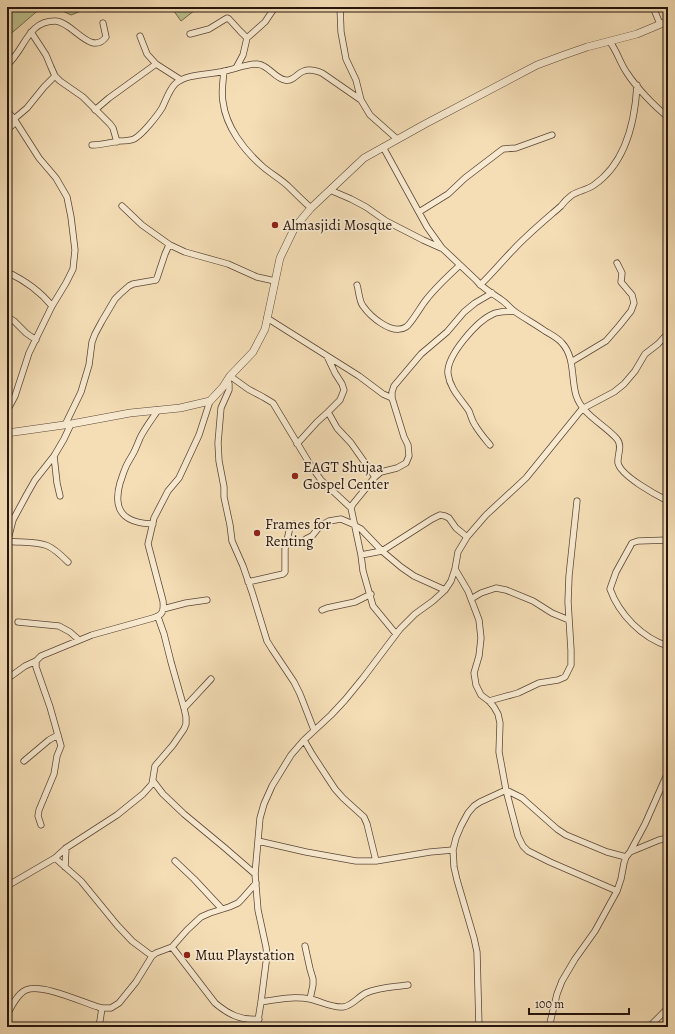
<svg xmlns="http://www.w3.org/2000/svg" width="675" height="1034" viewBox="0 0 675 1034" font-family="Alegreya,serif">
	<rect width="100%" height="100%" fill="#f5deb6"/>
	<filter id="stains"><feTurbulence type="fractalNoise" baseFrequency=".005" numOctaves="4"/><feColorMatrix values="0 0 0 0 .2 0 0 0 0 .09 0 0 0 0 .02 0 0 0 .5 -.17"/></filter>
	<radialGradient id="worn" r=".72"><stop offset=".6" stop-color="#630" stop-opacity="0"/><stop offset="1" stop-color="#630" stop-opacity=".3"/></radialGradient>
	<path fill="#bdc18d" stroke="#716a4d" d="M 7,7 L 42,7 L 7,37 Z
		M 54,7 L 91,7 L 71,15 Z
		M 171,7 L 199,7 L 181,21 Z"/>
	<g fill="none" stroke-linecap="round" stroke-linejoin="round">
		<g stroke="#594637" stroke-width="7">
			<path id="minor" d="M 326,7 L 339,8
				M 340,7 L 341,32 L 346,59 L 356,80 L 361,100 L 370,115 L 397,139
				M 653,7 L 660,24
				M 31,32 L 46,55 L 51,67 L 55,76 L 60,81 L 83,97 L 110,124 L 113,128 L 117,142
				M 190,34 L 209,29 L 227,18 L 229,19 L 240,31 L 247,38
				M 140,36 L 147,54 L 156,64 L 181,80
				M 610,42 C 617,51 620,63 627,73 C 636,87 654,106 668,117
				M 7,65 C 25,50 27,21 55,21 C 72,21 91,57 106,37 L 103,23
				M 236,68 L 243,55 L 247,38 L 265,22 L 275,7
				M 224,71 C 223,82 221,92 223,102 C 226,127 244,150 262,166 C 271,174 281,179 289,187 C 296,194 303,201 311,208
				M 7,110 L 16,122 L 39,158 L 56,178 L 67,197 L 71,217 L 75,250 L 73,269 L 66,283 L 52,306 L 29,353 L 15,396 L 7,411
				M 95,110 L 109,98 L 156,64
				M 14,119 L 27,108 L 44,87 L 55,76
				M 7,130 L 16,122
				M 92,145 C 101,145 109,143 119,141 C 123,141 129,141 134,139 C 142,135 157,116 162,108 C 166,100 169,90 175,84 C 187,73 210,75 225,71 C 235,69 246,64 257,64 C 269,65 274,78 285,80 C 293,82 297,73 304,71 C 309,69 317,71 322,73 L 361,100
				M 383,147 L 427,227 L 442,248 L 476,280 C 483,289 494,294 503,301 C 507,304 510,308 514,311 C 524,318 535,324 545,331 C 550,334 558,338 562,343 C 575,357 571,378 576,395 C 582,415 604,424 617,439 C 623,446 617,455 618,463 C 621,476 656,495 668,501
				M 330,190 L 351,199 L 366,207 L 386,221 L 423,240 L 441,248
				M 122,206 L 142,225 L 170,245 L 185,252 L 228,264 L 257,277 L 275,281
				M 419,212 L 448,194 L 465,178 L 503,149 L 516,148 L 552,135
				M 7,272 C 24,280 40,291 52,306
				M 357,285 C 359,291 359,301 363,306 C 370,316 392,336 406,327 C 411,324 421,306 426,300 C 436,287 448,276 460,265
				M 480,285 C 492,274 502,261 514,249 C 528,234 545,220 561,206 C 564,202 568,198 572,195 C 578,191 587,190 594,185 C 626,163 635,121 637,85
				M 7,317 L 14,321 L 26,333 L 36,340
				M 267,318 L 359,376 L 383,394 L 392,398
				M 571,362 L 606,341 L 619,326 L 631,311 L 634,303 L 632,295 L 621,282 L 622,273 L 617,263
				M 230,376 L 248,389 L 263,397 L 273,403 L 311,466 L 321,480 L 351,508
				M 228,380 L 229,384 L 229,390 L 221,408 L 218,443 L 219,461 L 224,487 L 224,497 L 230,525 L 232,541 L 243,566 L 252,592 L 267,641 L 272,649 L 294,682 L 300,694 L 314,730
				M 328,412 L 337,428 L 351,443 L 375,477
				M 65,425 L 81,392 L 89,365 L 92,342 L 95,334 L 102,321 L 115,299 L 120,294 L 129,286 L 133,284 L 156,280 L 157,278 L 165,254 L 169,245
				M 297,444 L 317,422 L 328,412 L 340,400 L 344,390 L 342,384 L 335,373 L 327,356
				M 490,445 C 485,439 479,432 475,425 C 472,421 471,416 469,411 C 461,399 450,389 448,374 C 446,356 477,321 493,314 C 499,311 507,312 514,311
				M 54,456 L 57,483 L 60,496
				M 153,524 C 125,523 112,512 120,483 C 122,478 123,473 125,469 C 127,463 131,458 134,452 C 136,448 138,443 140,438 C 145,428 152,419 158,410
				M 355,526 L 361,529 L 382,551 L 401,567 L 414,576 L 445,590
				M 306,539 L 312,536 L 320,526 L 329,521 L 341,519 L 355,525
				M 668,540 L 638,541 L 632,543 L 616,572 L 610,589 C 619,614 642,638 668,646
				M 8,541 C 12,542 16,542 21,542 C 46,543 50,544 68,562
				M 7,543 L 13,520 L 27,494 L 35,480 L 54,456 L 64,439 L 71,424
				M 361,555 L 382,551 L 432,519 L 440,515 L 445,516 L 449,518 L 456,528 L 467,537
				M 455,569 L 468,591 L 479,620 L 481,638 L 479,656 L 474,673 L 476,685 L 481,695 L 489,701 L 494,707 L 498,714 L 500,723 L 499,752 L 506,790 L 518,836 L 523,846 L 528,851 L 550,862 L 617,891
				M 248,582 L 283,574 L 285,572 L 285,549 L 290,527 L 294,524
				M 471,599 L 481,593 L 496,588 L 506,590 L 533,601 L 552,613 L 569,620
				M 163,609 L 186,603 L 207,600
				M 322,610 L 327,608 L 355,602 L 371,594
				M 18,622 L 59,626 L 70,632 L 79,640
				M 396,634 L 373,606 L 363,571 L 361,555 L 351,508 L 353,504 L 375,477 L 381,472 L 397,468 L 406,463 L 409,456 L 408,445 L 404,437 L 392,398 L 392,392 L 394,386 L 421,354 L 447,332 L 464,312 L 475,303 L 492,293
				M 7,679 L 25,666 L 36,661
				M 489,701 L 518,693 L 539,683 L 558,680 L 565,677 L 571,665 L 571,650 L 568,602 L 569,576 L 577,501
				M 184,708 L 198,693 L 211,679
				M 304,740 L 312,754 L 335,789 L 343,798 L 364,817 L 367,824 L 376,861
				M 24,761 L 49,740 L 58,735
				M 153,781 L 163,794 L 184,814 L 225,848 L 255,874
				M 41,825 L 38,816 L 39,810 L 54,774 L 57,756 L 61,746 L 50,707 L 36,667 L 36,661 L 41,656 L 92,635 L 153,618 C 163,615 164,611 163,601 L 148,544 L 154,518 L 168,491 L 179,478 L 199,435 L 210,401
				M 258,841 L 306,852 L 356,861 L 376,861 L 430,852 L 453,850
				M 630,852 L 659,840 L 668,838
				M 55,858 L 81,881 L 117,925 L 132,941 L 152,956
				M 175,861 L 194,879 L 222,909
				M 65,867 L 66,848
				M 7,886 L 55,858 L 66,848 L 117,815 L 143,794 L 152,784 L 155,766 L 173,745 L 184,729 L 186,724 L 186,717 L 184,708 L 171,662 L 164,634 L 158,617
				M 305,946 L 310,969 L 313,979 L 313,985 L 310,999
				M 172,947 L 215,1003 C 228,1014 241,1021 259,1019
				M 261,1002 C 278,999 293,996 310,999 C 320,1001 332,1008 343,1007 C 352,1006 358,997 366,993 C 379,987 394,987 408,985
				M 7,1015 C 11,1007 17,994 26,990 C 41,983 82,1002 98,1007 L 102,1008 L 111,1008 L 119,1003 L 136,982 L 152,956 L 156,953 L 172,947 L 187,930 L 201,917 L 210,913 L 229,907 L 238,903 L 242,899 L 256,883
				M 99,1027 L 102,1008
				M 257,1027 L 261,1002 L 267,955 L 266,947 L 258,910 L 255,874 L 260,818 L 264,804 L 272,786 L 291,755 L 304,740 L 331,715 L 345,700 L 363,678 L 400,629 L 415,614 L 433,601 L 445,590 L 451,581 L 455,569 L 458,552 L 467,537 L 486,515 L 526,478 L 582,409 L 614,392 L 624,384 L 635,371 L 645,354 L 658,344 L 668,333
				M 479,1027 L 477,952 L 474,938 L 457,880 L 454,867 L 453,850 L 456,838 L 461,826 L 468,813 L 474,806 L 480,802 L 506,790 L 522,798 L 557,829 L 566,835 L 607,852 L 626,857
				M 549,1027 L 557,994 L 562,981 L 575,959 L 595,931 L 617,891 L 621,879 L 624,863 L 626,857 L 630,852 L 645,824 L 668,772
				M 649,1027 L 668,1008"/>
		</g>
		<g stroke="#594637" stroke-width="8">
			<path id="tertiary" d="M 7,433 L 71,424 L 130,413 L 180,408 L 210,401 L 223,387 L 230,376 L 253,352 L 265,329 L 280,258 L 295,227 L 311,208 L 364,158 L 425,124 L 537,65 L 564,55 L 587,47 L 637,34 L 668,21"/>
		</g>
		<use href="#minor" stroke="#f8ead0" stroke-width="5.5"/>
		<use href="#tertiary" stroke="#f8ead0" stroke-width="7"/>
	</g>
	<g fill="#8f2418" stroke="#f8ead0" stroke-width="1.5">
		<circle cx="275" cy="225" r="4"/>
		<circle cx="295" cy="476" r="4"/>
		<circle cx="257" cy="533" r="4"/>
		<circle cx="187" cy="955" r="4"/>
	</g>
	<g text-anchor="middle" stroke-width="3.5" stroke-linejoin="round" paint-order="stroke">
		<g font-size="15" fill="#25140d" stroke="#f8ead0" text-anchor="start">
			<text x="283" y="230">Almasjidi Mosque</text>
			<text x="303" y="472">EAGT Shujaa<tspan x="303" dy="17">Gospel Center</tspan></text>
			<text x="265" y="529">Frames for<tspan x="265" dy="17">Renting</tspan></text>
			<text x="195" y="960">Muu Playstation</text>
		</g>
	</g>
	<rect width="675" height="1034" fill="none" stroke="#f5deb6" stroke-width="24"/>
	<rect x="8" y="8" width="659" height="1018" fill="none" stroke="#25140d" stroke-width="2"/>
	<rect x="12" y="12" width="651" height="1010" fill="none" stroke="#25140d"/>
	<path d="M529 1008v6h100v-6" fill="none" stroke="#25140d" stroke-width="2"/>
	<text x="535" y="1008" font-size="12" fill="#25140d" stroke="#f8ead0" stroke-width="3" paint-order="stroke">100 m</text>
	<rect width="100%" height="100%" filter="url(#stains)"/>
	<rect width="100%" height="100%" fill="url(#worn)"/>
</svg>
